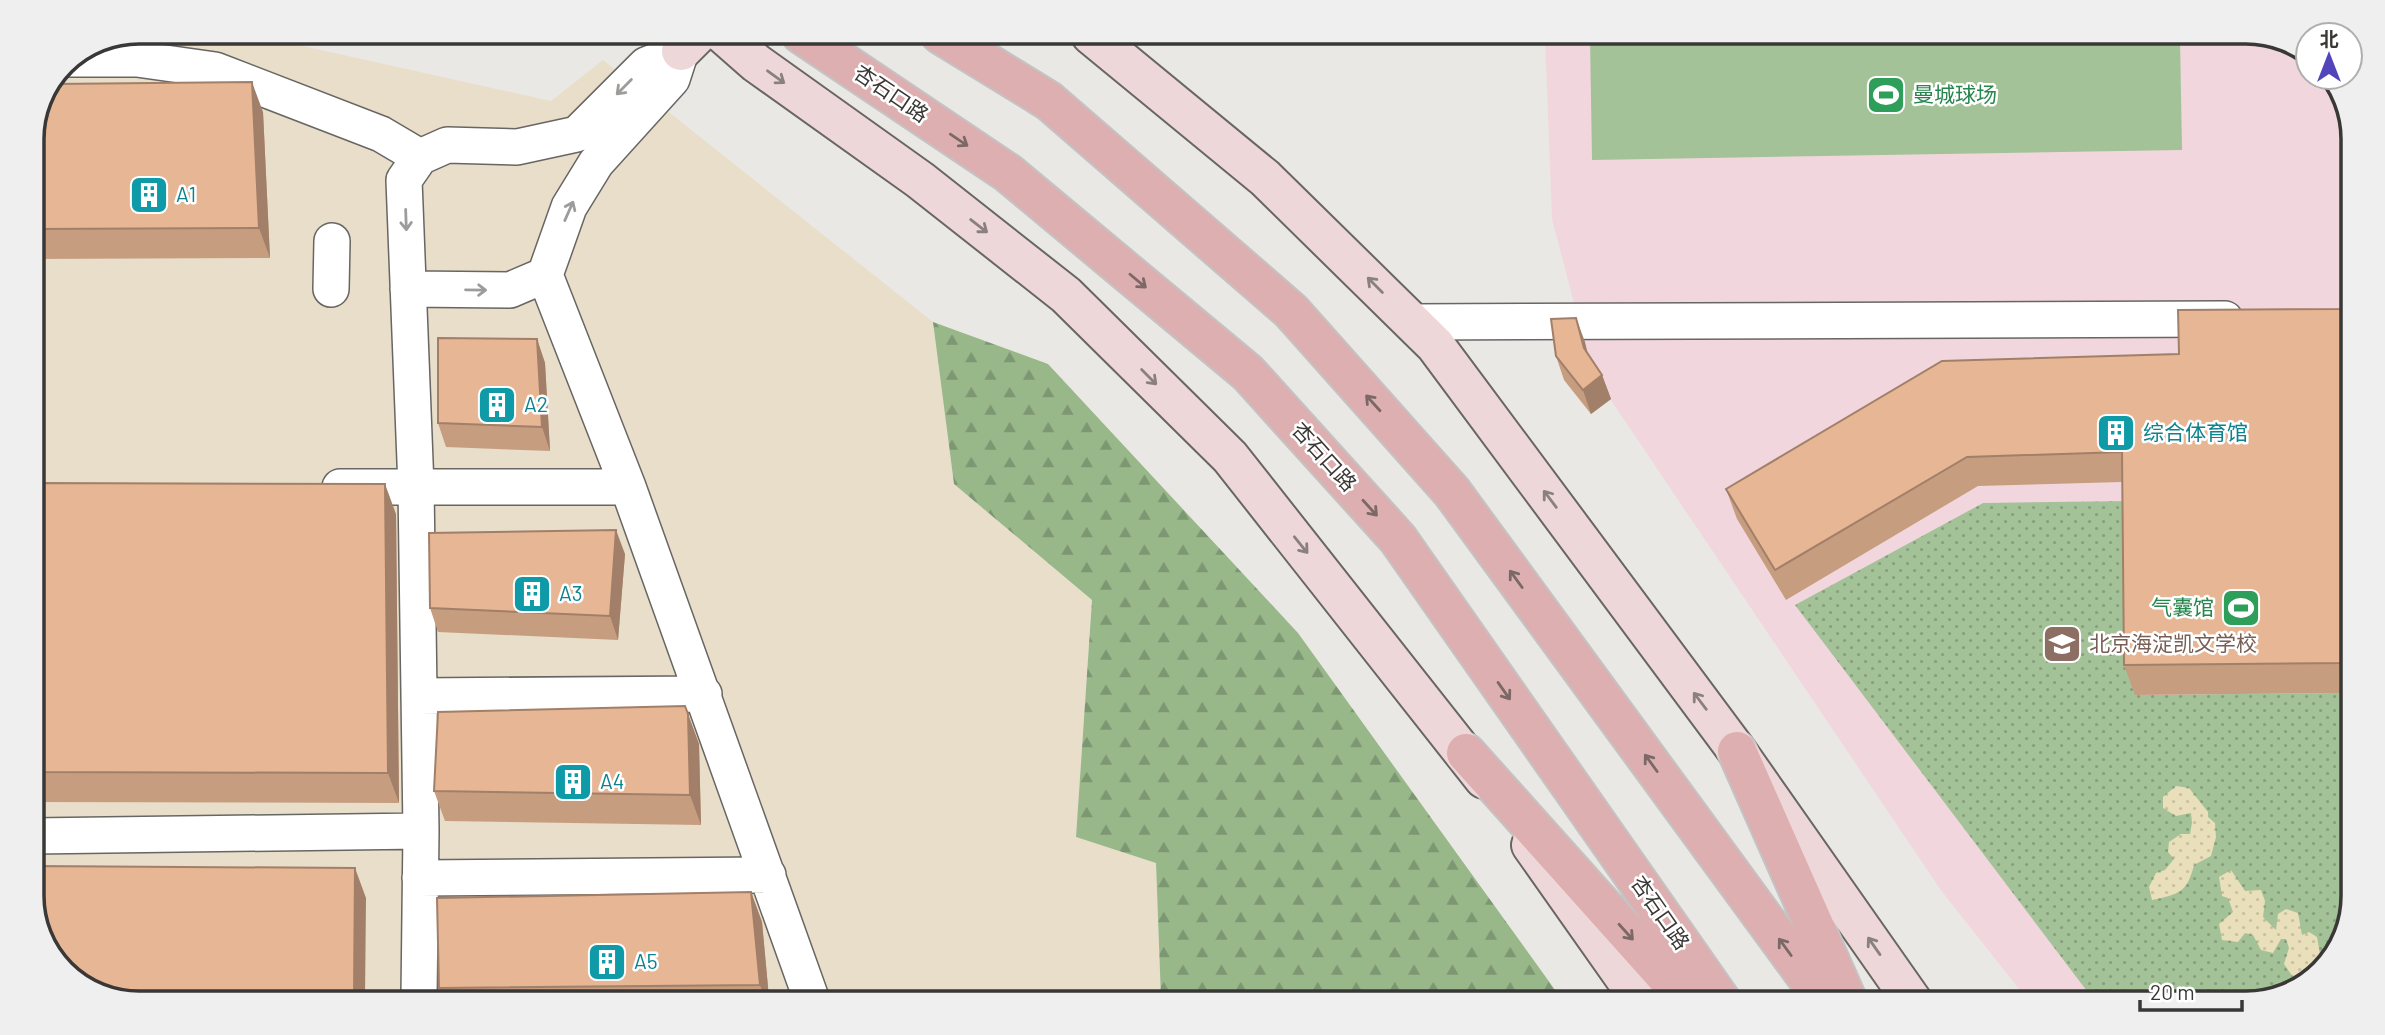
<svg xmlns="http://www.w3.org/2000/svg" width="2385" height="1035" viewBox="0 0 2385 1035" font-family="Barlow,'Noto Sans SC',sans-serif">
	<defs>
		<pattern id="grass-dots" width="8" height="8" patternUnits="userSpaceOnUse" patternTransform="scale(1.75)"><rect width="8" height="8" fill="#a4c298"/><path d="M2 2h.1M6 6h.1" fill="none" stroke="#879f7d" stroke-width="1.8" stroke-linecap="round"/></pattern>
		<pattern id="forest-firs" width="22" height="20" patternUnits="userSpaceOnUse" patternTransform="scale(1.75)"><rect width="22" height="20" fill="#98b88a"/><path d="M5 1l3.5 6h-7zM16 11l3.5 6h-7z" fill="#7d9772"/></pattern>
		<pattern id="sand-dots" width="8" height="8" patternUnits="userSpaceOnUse" patternTransform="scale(1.75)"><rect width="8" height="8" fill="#e9dfba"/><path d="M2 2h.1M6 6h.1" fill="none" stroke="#c9c0a0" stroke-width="1.8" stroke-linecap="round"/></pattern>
	</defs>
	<rect width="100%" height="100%" fill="#eae8e4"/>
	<path fill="#e8dec9" d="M 134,33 L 258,36 L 551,101 L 603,60 L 933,322 L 954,484 L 1092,600 L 1076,837 L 1156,863 L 1161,999 L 98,996 L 53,961 L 32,904 L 32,132 L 63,63 Z"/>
	<path fill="#f1d7dd" d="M 1545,37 L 2287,39 L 2308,56 L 2308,77 L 2333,77 L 2353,132 L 2346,937 L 2306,985 L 2247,1003 L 2030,1003 L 1940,889 L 1592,372 L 1552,219 Z"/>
	<path fill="url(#grass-dots)" d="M 2134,501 L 2135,695 L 2348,693 L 2346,937 L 2306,985 L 2247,1003 L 2096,1003 L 1795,605 L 1983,503 Z"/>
	<path fill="url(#forest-firs)" d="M 933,322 L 1048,364 L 1298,633 L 1563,1001 L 1161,999 L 1156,863 L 1076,837 L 1092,600 L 954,484 Z"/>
	<path fill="url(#sand-dots)" d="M 2176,786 L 2189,788 L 2208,812 L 2208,817 L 2215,823 L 2216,837 L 2211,856 L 2194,865 C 2187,893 2179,894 2152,900 L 2149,887 L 2156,873 L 2165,870 L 2174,859 L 2168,852 L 2169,842 L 2181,834 L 2190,834 L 2192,823 L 2191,813 L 2176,816 L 2163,808 L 2163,797 Z
		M 2231,870 L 2245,891 L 2261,890 L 2265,901 L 2263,917 L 2276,930 L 2278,914 L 2286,909 L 2298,913 L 2302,935 L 2309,932 L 2317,937 L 2320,954 L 2315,963 L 2318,970 L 2306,985 L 2300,987 L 2284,964 L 2289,948 L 2286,939 L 2281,939 L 2273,953 L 2261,950 L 2253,935 L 2245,933 L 2238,942 L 2222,940 L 2219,924 L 2233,912 L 2228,898 L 2222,896 L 2219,877 Z"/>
	<path fill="#a4c298" d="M 1590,37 L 2180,39 L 2182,150 L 1592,160 Z"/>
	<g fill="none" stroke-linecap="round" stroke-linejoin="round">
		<g stroke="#686663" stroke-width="38">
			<path id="street" d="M 681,51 L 672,79 L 596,163 L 569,207 L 545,275 L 628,487 L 811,998
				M 71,59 L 137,59 L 215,70 L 381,134 L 420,157
				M 331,289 L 332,241
				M 408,289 L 510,290 L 545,275
				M 1412,322 L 2225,319
				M 340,487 L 628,487
				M 419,696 L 704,694
				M 421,831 L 416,487 L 404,180 L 420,157 L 447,145 L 517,147 L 577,134 L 646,65 L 681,51
				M 32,836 L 421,831 L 419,997
				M 420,878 L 768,875"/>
		</g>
		<g stroke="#686663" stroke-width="42">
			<path id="secondary" d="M 723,34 L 756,63 L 920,180 L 1066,295 L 1230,457 L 1484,779
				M 1091,35 L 1265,178 L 1435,345 L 1737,751 L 1913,1002
				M 681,51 L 698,34
				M 1531,845 L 1641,1001"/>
		</g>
		<g stroke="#c4c3c3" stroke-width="42">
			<path id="primary" d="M 801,34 L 1008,173 L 1248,373 L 1398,539 L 1722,1002
				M 940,34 L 1049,101 L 1291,311 L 1452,492 L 1825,1002
				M 1737,751 L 1848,1002
				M 1466,753 L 1688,1001"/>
		</g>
		<use href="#street" stroke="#fff" stroke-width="35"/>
		<use href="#secondary" stroke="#eed7d8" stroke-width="38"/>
		<use href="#primary" stroke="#ddafb0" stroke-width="38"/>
	</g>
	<path fill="#c79d80" d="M 263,112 L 270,258 L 32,259 L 32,132 Z
		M 2352,304 L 2348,693 L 2135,695 L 2124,665 L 2122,482 L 1978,486 L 1786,600 L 1737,519 L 1726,489 L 2179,354 L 2340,309 Z
		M 1576,318 L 1588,354 L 1602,375 L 1611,399 L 1591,414 L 1564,380 L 1556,356 Z
		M 537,339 L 545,363 L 550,451 L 446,447 L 438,423 Z
		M 32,483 L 396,514 L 399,803 L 32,802 Z
		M 625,554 L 618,640 L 438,632 L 430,608 Z
		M 685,706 L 699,744 L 701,825 L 445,821 L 434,791 Z
		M 751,892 L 762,922 L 769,998 L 442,997 L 439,988 Z"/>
	<path fill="#a27f68" d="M 252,82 L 263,112 L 270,258 L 259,228 Z
		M 1576,318 L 1585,342 L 1592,372 L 1584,348 Z
		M 537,339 L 545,363 L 550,451 L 542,427 Z
		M 1602,375 L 1611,399 L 1591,414 L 1583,390 Z
		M 385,484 L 396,514 L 399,803 L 388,773 Z
		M 616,530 L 625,554 L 618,640 L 610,616 Z
		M 688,714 L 699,744 L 701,825 L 690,795 Z
		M 355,868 L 366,898 L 365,997 L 354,996 Z
		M 751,892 L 762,922 L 769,998 L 765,998 L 760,985 Z"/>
	<path fill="#e7b695" stroke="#a27f68" stroke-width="2" d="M 252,82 L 259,228 L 32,229 L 32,132 L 53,84 Z
		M 2352,304 L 2348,663 L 2124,665 L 2122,452 L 1967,457 L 1775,570 L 1726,489 L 1942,361 L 2179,354 L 2178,310 L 2340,309 Z
		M 1576,318 L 1584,348 L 1602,375 L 1583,390 L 1556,356 L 1551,319 Z
		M 438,338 L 537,339 L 542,427 L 438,423 Z
		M 32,483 L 385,484 L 388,773 L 32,772 Z
		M 616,530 L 610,616 L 430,608 L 429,533 Z
		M 685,706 L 688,714 L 690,795 L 434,791 L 438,712 Z
		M 32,866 L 355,868 L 354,996 L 98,996 L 53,961 L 32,904 Z
		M 751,892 L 760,985 L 439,988 L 437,898 Z"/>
	<defs><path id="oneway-shaft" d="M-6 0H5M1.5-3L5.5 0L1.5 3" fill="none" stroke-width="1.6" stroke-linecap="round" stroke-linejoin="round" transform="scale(1.75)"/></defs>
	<g stroke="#8a807f">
		<use href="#oneway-shaft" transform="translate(776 77) rotate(36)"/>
		<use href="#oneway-shaft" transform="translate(979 226) rotate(38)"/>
		<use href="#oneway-shaft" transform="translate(1375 285) rotate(-135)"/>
		<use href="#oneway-shaft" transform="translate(1149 377) rotate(45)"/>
		<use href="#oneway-shaft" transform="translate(1550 499) rotate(-127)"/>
		<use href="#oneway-shaft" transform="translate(1301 545) rotate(51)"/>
		<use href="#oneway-shaft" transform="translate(1700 701) rotate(-127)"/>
		<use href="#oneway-shaft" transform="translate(1874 946) rotate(-125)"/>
	</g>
	<g stroke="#9c9c9a">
		<use href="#oneway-shaft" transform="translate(624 87) rotate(135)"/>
		<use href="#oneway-shaft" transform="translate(569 211) rotate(-66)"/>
		<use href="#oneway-shaft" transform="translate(406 220) rotate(88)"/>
		<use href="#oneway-shaft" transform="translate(476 290) rotate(1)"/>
	</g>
	<g stroke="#7b6867">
		<use href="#oneway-shaft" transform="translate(959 140) rotate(34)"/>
		<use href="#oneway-shaft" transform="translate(1138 281) rotate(40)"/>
		<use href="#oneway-shaft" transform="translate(1373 403) rotate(-132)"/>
		<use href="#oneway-shaft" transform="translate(1370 508) rotate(48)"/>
		<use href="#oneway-shaft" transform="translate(1516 579) rotate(-126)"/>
		<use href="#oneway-shaft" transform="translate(1504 691) rotate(55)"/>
		<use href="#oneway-shaft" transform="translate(1651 763) rotate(-126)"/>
		<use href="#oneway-shaft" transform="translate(1626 932) rotate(48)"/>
		<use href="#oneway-shaft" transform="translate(1785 947) rotate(-126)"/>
	</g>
	<defs>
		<g id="stadium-square" transform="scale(2.0125)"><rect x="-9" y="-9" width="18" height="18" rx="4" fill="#2e9e5b" stroke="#fff"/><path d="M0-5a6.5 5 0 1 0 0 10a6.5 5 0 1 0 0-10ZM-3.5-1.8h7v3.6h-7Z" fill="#fff"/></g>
		<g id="building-square" transform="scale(2.0125)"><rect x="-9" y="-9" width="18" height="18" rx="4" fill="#0f9aa8" stroke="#fff"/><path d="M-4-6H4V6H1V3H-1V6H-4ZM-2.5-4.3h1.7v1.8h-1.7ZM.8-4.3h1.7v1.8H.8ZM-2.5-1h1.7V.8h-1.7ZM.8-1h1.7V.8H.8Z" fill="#fff"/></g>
		<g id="school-square" transform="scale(2.0125)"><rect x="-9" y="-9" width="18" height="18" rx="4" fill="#8d6e63" stroke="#fff"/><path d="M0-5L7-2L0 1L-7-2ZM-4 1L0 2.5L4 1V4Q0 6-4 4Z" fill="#fff"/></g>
	</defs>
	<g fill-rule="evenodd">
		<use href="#stadium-square" x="1886" y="95"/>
		<use href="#building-square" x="149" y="195"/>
		<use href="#building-square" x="497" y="405"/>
		<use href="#building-square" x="2116" y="433"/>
		<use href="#building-square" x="532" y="594"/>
		<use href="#stadium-square" x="2241" y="608"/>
		<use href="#school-square" x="2062" y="644"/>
		<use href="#building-square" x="573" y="782"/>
		<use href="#building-square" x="607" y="962"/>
	</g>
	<g text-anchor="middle" stroke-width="5" stroke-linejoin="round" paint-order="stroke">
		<g font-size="21" fill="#393836" stroke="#fff">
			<text transform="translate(891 94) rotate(34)" y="7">杏石口路</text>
			<text transform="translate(1324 457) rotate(48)" y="7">杏石口路</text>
			<text transform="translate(1660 913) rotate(55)" y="7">杏石口路</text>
		</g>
		<g font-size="21" fill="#27864d" stroke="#fff" text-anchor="start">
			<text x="1913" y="102">曼城球场</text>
			<text x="2214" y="615" text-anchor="end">气囊馆</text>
		</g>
		<g font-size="21" fill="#0d838f" stroke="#fff" text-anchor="start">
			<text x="176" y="202">A1</text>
			<text x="524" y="412">A2</text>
			<text x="2143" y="440">综合体育馆</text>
			<text x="559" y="601">A3</text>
			<text x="600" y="789">A4</text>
			<text x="634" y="969">A5</text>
		</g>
		<g font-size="21" fill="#785e54" stroke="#fff" text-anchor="start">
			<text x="2089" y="651">北京海淀凯文学校</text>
		</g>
	</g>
	<path d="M0 0H2385V1035H0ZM139 44H2246A95 95 0 0 1 2341 139V896A95 95 0 0 1 2246 991H139A95 95 0 0 1 44 896V139A95 95 0 0 1 139 44Z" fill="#efefef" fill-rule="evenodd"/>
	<path fill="none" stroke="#393836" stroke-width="3.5" d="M139 44H2246A95 95 0 0 1 2341 139V896A95 95 0 0 1 2246 991H139A95 95 0 0 1 44 896V139A95 95 0 0 1 139 44Z"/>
	<g transform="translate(2329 56)"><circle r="33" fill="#ffffff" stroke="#b0afaf" stroke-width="2"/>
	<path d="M0-5L12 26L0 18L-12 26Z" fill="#5245bc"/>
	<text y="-10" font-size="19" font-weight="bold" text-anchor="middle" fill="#393836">北</text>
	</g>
	<path d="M2140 1000v10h102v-10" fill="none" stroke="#393836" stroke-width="3.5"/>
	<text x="2150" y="1000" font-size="21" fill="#393836" stroke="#ffffff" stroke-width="5" paint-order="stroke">20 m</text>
</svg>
